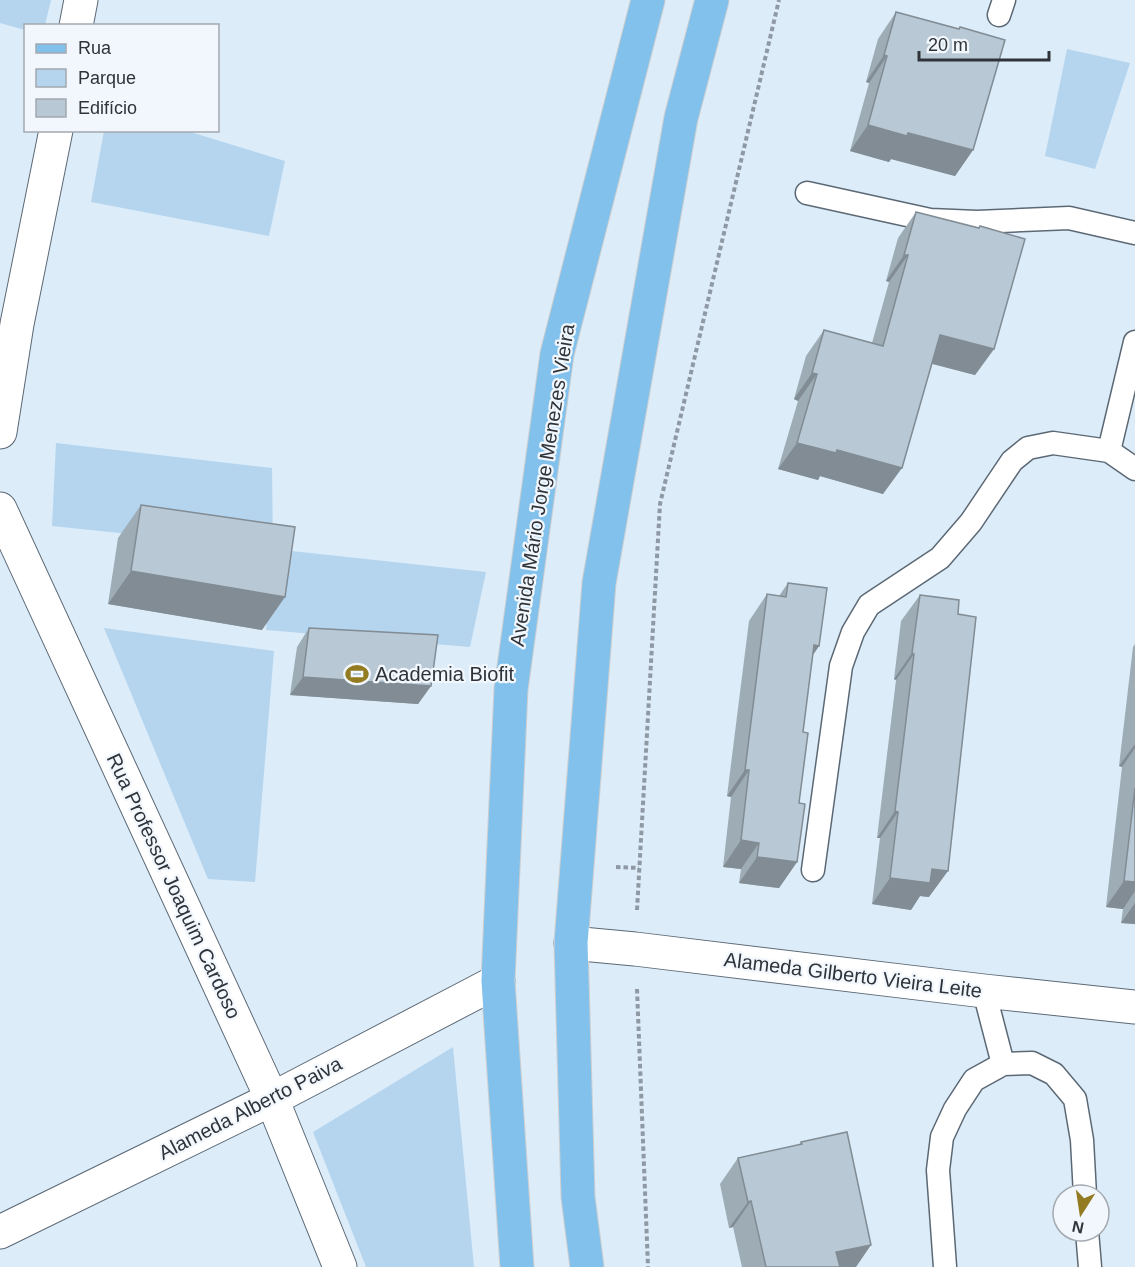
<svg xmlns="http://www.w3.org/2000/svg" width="1135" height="1267" viewBox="0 0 1135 1267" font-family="Arial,sans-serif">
	<rect width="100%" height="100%" fill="#dcecf9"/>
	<path fill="#b5d5ef" d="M 0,0 L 51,0 L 45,25 L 26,26 L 25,30 L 0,23 Z
		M 1067,49 L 1130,63 L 1095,169 L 1045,156 Z
		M 104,131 L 187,131 L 285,161 L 269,236 L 91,202 Z
		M 56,443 L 272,468 L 273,549 L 486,572 L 470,647 L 266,630 L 273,549 L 52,526 Z
		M 104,628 L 274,651 L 255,882 L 208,879 Z
		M 453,1047 L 474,1267 L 366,1267 L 313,1132 Z"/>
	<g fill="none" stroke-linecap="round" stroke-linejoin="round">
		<g stroke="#5c6975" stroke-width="25">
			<path id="service" d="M 999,15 L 1004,0
				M 807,193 L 930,220 L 977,222 L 1069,218 L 1135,233
				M 1109,451 L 1135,342
				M 813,870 L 841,666 L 853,632 L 869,605 L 940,558 L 971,522 L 1012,461 L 1028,448 L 1053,443 L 1109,451 L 1135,469
				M 984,991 L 1003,1064
				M 1087,1231 L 1090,1267
				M 945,1267 L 938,1170 L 942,1137 L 955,1109 L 974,1080 L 1003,1064 L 1032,1063 L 1054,1074 L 1075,1099 L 1082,1140 L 1085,1195"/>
		</g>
		<g stroke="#5c6975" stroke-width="35">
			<path id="minor" d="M 76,26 L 81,0
				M 0,432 L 17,324 L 56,130
				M 571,943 L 635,949 L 984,991 L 1135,1007
				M 0,1232 L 272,1099 L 498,981"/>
		</g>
		<g stroke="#5c6975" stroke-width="35">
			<path id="tertiary" d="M 0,509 L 272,1099 L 340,1267"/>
		</g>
		<g stroke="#cdcecf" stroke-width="35">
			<path id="primary" d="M 517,1267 L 498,981 L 511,689 L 557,354 L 648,0
				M 587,1267 L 578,1197 L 571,943 L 599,583 L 681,118 L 712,0"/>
		</g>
		<path stroke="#8e99a3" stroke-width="4" stroke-dasharray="4.5 3" stroke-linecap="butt" d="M 616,867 L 639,868
			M 637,910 L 660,504 L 779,0
			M 637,989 L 648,1267"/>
		<use href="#service" stroke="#fff" stroke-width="22"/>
		<use href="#minor" stroke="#fff" stroke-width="33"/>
		<use href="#tertiary" stroke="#fff" stroke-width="33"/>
		<use href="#primary" stroke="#82c1eb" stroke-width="33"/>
	</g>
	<path fill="#9eacb6" d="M 896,12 L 958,29 L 960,27 L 973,150 L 955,176 L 891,159 L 889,162 L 850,151 L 869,83 L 866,82 L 878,39 Z
		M 916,212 L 979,228 L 980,226 L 994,349 L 975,375 L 932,364 L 883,494 L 820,476 L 818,480 L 778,469 L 798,401 L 794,399 L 806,356 L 824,330 L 872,343 L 889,282 L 886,281 L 898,238 Z
		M 141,505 L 262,630 L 108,604 L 118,538 Z
		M 788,583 L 819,646 L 813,655 L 803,732 L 797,862 L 779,888 L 739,883 L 741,869 L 723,867 L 731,797 L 727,796 L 749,621 L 767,594 L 779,596 Z
		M 920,595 L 929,897 L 920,896 L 911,910 L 872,904 L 880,838 L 877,838 L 896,680 L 894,679 L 901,621 Z
		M 309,628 L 431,686 L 418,704 L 290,695 L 297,647 Z
		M 1135,644 L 1135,924 L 1121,923 L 1123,909 L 1106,907 L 1122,767 L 1119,766 L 1133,647 Z
		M 801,1142 L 856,1267 L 742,1267 L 733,1227 L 729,1228 L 720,1184 L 738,1158 L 799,1145 Z"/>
	<path fill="#818c94" d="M 884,55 L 887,56 L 869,83 L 866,82 Z
		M 868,125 L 908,133 L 973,150 L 955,176 L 891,159 L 889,162 L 850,151 Z
		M 904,255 L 908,255 L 889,282 L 886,281 Z
		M 940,335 L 994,349 L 975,375 L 922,361 Z
		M 812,373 L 817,374 L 798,401 L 794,399 Z
		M 797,443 L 837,450 L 902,468 L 883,494 L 820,476 L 818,480 L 778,469 Z
		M 131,571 L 285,597 L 262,630 L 108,604 Z
		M 814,645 L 819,646 L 801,672 Z
		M 912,653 L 914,654 L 896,680 L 894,679 Z
		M 303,677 L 431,686 L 418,704 L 290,695 Z
		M 1135,744 L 1135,748 L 1122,767 L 1119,766 Z
		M 745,770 L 749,770 L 731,797 L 727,796 Z
		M 895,811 L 898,812 L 880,838 L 877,838 Z
		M 741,840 L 759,843 L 741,869 L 723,867 Z
		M 757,857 L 797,862 L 779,888 L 739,883 Z
		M 932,869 L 948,871 L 929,897 L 920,896 L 911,910 L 872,904 L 890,878 Z
		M 1124,881 L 1135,882 L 1135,891 L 1123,909 L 1106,907 Z
		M 1135,903 L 1135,924 L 1121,923 Z
		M 751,1201 L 733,1227 L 729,1228 L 748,1202 Z
		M 871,1245 L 856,1267 L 826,1267 L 836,1252 Z"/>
	<path fill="#b8c8d4" stroke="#818c94" stroke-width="1.5" d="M 896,12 L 959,29 L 960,27 L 1005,40 L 973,150 L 908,133 L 907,136 L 868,125 L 887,56 L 884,55 Z
		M 916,212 L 979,228 L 980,226 L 1025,239 L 994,349 L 940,335 L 902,468 L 837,450 L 836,453 L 797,443 L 817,374 L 812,373 L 824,330 L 883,346 L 908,255 L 904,255 Z
		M 141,505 L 295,527 L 285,597 L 131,571 Z
		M 788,583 L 827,588 L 819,646 L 814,645 L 803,732 L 808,733 L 799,803 L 805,804 L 797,862 L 757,857 L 759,843 L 741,840 L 749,770 L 745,770 L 767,594 L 786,597 Z
		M 920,595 L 959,600 L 958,614 L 976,617 L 948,871 L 932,869 L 930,883 L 890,878 L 898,812 L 895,811 L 914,654 L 912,653 Z
		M 309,628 L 438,635 L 431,686 L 303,677 Z
		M 1135,788 L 1135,882 L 1124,881 Z
		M 847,1132 L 871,1245 L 836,1252 L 840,1267 L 766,1267 L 751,1201 L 748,1202 L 738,1158 L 802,1144 L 801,1142 Z"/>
	<defs>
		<g id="stadium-bare" transform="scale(1.8)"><path d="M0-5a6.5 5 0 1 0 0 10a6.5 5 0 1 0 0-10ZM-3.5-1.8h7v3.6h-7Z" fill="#937b22" stroke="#f1f7fd" stroke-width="2.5" paint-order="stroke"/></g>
	</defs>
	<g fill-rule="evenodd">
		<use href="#stadium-bare" x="357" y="674"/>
	</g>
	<g text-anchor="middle" stroke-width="4.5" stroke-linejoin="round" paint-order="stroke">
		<g font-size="20" fill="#2e3439" stroke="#f1f7fd">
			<text transform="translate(542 485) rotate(-81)" y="7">Avenida Mário Jorge Menezes Vieira</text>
			<text transform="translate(174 886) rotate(65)" y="7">Rua Professor Joaquim Cardoso</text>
			<text transform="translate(853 975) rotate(7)" y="7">Alameda Gilberto Vieira Leite</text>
			<text transform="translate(250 1108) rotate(-27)" y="7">Alameda Alberto Paiva</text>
		</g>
		<g font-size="20" fill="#2e3439" stroke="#f1f7fd" text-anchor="start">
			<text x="375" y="681">Academia Biofit</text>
		</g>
	</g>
	<rect x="24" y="24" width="195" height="108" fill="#f1f7fd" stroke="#a3a9af" stroke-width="1.5"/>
	<rect x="36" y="44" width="30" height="9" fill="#82c1eb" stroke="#a3a9af" stroke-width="1.5"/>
	<text x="78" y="54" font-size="18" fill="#2e3439">Rua</text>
	<rect x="36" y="69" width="30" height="18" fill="#b5d5ef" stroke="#a3a9af" stroke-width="1.5"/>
	<text x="78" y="84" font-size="18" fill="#2e3439">Parque</text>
	<rect x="36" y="99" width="30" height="18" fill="#b8c8d4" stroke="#a3a9af" stroke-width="1.5"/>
	<text x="78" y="114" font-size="18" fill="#2e3439">Edifício</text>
	<g transform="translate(1081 1213) rotate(192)"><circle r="28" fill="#f1f7fd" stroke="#a3a9af" stroke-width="1.5"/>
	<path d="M0-4.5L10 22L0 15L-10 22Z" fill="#937b22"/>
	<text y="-9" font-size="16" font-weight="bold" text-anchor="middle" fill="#2e3439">N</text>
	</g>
	<path d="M919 51v9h130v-9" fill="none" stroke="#2e3439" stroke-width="3"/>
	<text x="928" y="51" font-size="18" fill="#2e3439" stroke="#f1f7fd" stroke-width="4.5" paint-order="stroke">20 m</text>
</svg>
